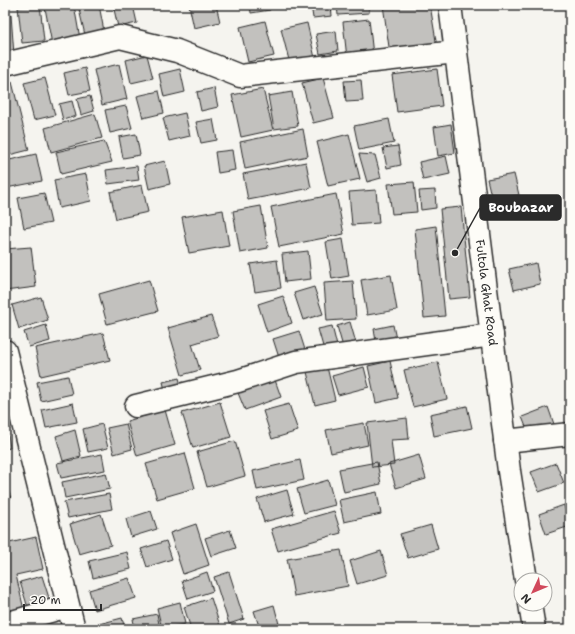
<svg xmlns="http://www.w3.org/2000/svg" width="575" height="634" viewBox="0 0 575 634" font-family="'Shantell Sans',sans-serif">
	<rect width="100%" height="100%" fill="#f5f4ef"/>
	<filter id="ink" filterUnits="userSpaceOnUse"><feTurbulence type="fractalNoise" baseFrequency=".025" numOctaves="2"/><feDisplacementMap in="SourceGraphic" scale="8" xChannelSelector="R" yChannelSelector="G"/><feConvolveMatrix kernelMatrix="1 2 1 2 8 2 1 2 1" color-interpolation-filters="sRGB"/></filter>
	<g filter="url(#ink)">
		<path fill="#c2c1be" stroke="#2b2b2b" d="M 40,5 L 44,41 L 22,43 L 18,7 Z
			M 64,5 L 74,5 L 80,39 L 52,44 L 45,8 Z
			M 78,5 L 99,5 L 104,31 L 85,35 Z
			M 113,5 L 133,5 L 137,23 L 118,27 Z
			M 189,5 L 216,5 L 220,22 L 194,28 Z
			M 250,5 L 269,5 L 270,10 L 251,13 Z
			M 311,5 L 331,5 L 332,16 L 313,18 Z
			M 337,5 L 369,5 L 369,13 L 338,15 Z
			M 383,5 L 430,5 L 437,47 L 390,54 Z
			M 5,15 L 11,15 L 14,55 L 5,55 Z
			M 369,19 L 373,55 L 347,58 L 343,22 Z
			M 265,21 L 274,56 L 248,62 L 240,27 Z
			M 307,23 L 315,58 L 290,64 L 281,29 Z
			M 336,31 L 338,51 L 320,54 L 316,34 Z
			M 147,55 L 153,78 L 131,83 L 126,60 Z
			M 119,64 L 127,99 L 102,105 L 94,70 Z
			M 85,68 L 90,91 L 69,95 L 64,73 Z
			M 180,69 L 185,92 L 164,97 L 159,74 Z
			M 437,69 L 442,106 L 397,112 L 392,75 Z
			M 45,78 L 55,115 L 34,120 L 24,83 Z
			M 323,78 L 334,118 L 313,123 L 302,83 Z
			M 361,80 L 363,101 L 346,102 L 344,81 Z
			M 12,82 L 29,150 L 5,156 L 5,83 Z
			M 214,88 L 218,107 L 201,111 L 197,92 Z
			M 263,89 L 273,130 L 241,137 L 232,95 Z
			M 159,91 L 164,113 L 143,118 L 137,96 Z
			M 292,92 L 298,126 L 274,129 L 268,96 Z
			M 90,96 L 94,111 L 81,115 L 77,99 Z
			M 72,101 L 76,116 L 63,120 L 59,104 Z
			M 126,106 L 132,128 L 110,133 L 105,110 Z
			M 185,113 L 190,136 L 169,141 L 163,118 Z
			M 95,114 L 102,138 L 51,152 L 45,128 Z
			M 213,119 L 217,140 L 201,143 L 196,122 Z
			M 389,119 L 394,143 L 359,150 L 354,126 Z
			M 451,124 L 455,153 L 438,156 L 434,127 Z
			M 303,129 L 308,156 L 245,169 L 240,142 Z
			M 136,134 L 140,155 L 123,158 L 119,137 Z
			M 349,134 L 360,179 L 328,186 L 317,142 Z
			M 104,141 L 112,162 L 61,174 L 56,152 Z
			M 398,146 L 401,165 L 387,168 L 383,148 Z
			M 232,150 L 235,170 L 218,173 L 215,152 Z
			M 36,154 L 42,181 L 6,188 L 5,161 Z
			M 359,154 L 375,155 L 381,178 L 367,182 Z
			M 446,156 L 450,174 L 423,180 L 419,162 Z
			M 165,161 L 170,184 L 149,189 L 144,166 Z
			M 306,162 L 311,188 L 248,200 L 243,174 Z
			M 137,166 L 139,180 L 108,184 L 106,170 Z
			M 86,174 L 91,201 L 59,208 L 54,180 Z
			M 514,174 L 519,195 L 492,200 L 487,179 Z
			M 414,182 L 417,212 L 392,214 L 388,184 Z
			M 142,185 L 148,212 L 116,219 L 110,192 Z
			M 376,190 L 379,223 L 352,225 L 349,192 Z
			M 435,190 L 436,208 L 421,210 L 419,191 Z
			M 44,193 L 51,223 L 24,228 L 18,198 Z
			M 336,194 L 344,234 L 279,247 L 271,207 Z
			M 261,206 L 268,248 L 240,253 L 233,211 Z
			M 461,207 L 470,297 L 449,299 L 440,209 Z
			M 223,210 L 229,246 L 189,253 L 182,217 Z
			M 436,226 L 445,316 L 424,318 L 415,229 Z
			M 343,239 L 349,276 L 332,279 L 326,242 Z
			M 31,247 L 36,287 L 5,291 L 5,249 Z
			M 308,251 L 311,279 L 285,282 L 282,254 Z
			M 277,260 L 281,288 L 255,292 L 250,264 Z
			M 536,263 L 540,284 L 514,290 L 509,269 Z
			M 391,275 L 397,310 L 367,315 L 361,280 Z
			M 149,280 L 158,311 L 107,324 L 99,294 Z
			M 353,281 L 356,319 L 327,321 L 324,283 Z
			M 314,287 L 323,314 L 303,320 L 294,293 Z
			M 283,296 L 292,323 L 267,332 L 258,304 Z
			M 41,297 L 48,320 L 19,329 L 12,305 Z
			M 211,316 L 218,336 L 192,344 L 200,370 L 182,375 L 168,328 Z
			M 350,322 L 358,350 L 345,354 L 337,326 Z
			M 46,325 L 50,341 L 29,347 L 24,332 Z
			M 393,325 L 397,344 L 377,348 L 374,329 Z
			M 332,326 L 339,354 L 326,357 L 318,329 Z
			M 299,331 L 308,359 L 282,367 L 273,339 Z
			M 103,333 L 110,360 L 41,376 L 35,348 Z
			M 390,361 L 398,398 L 376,403 L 368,366 Z
			M 438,362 L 447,399 L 413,407 L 404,370 Z
			M 327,367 L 335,400 L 315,405 L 307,372 Z
			M 364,367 L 369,387 L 338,395 L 332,376 Z
			M 68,376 L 72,394 L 41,401 L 37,382 Z
			M 179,378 L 183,393 L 167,397 L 163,382 Z
			M 275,380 L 281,397 L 245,410 L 238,393 Z
			M 220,402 L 231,437 L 193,448 L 182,413 Z
			M 73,403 L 77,422 L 46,428 L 42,410 Z
			M 289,404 L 298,431 L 272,439 L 263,411 Z
			M 467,406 L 472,428 L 434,436 L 430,414 Z
			M 548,407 L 555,427 L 530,437 L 522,417 Z
			M 165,410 L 175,445 L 137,456 L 127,421 Z
			M 5,414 L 10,448 L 5,449 Z
			M 407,418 L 409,439 L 391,440 L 394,465 L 372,467 L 367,423 Z
			M 364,423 L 368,445 L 331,453 L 326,430 Z
			M 102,424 L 108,448 L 88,452 L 83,429 Z
			M 126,424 L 132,449 L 114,454 L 107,428 Z
			M 75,430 L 81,456 L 63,461 L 56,436 Z
			M 235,441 L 245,476 L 207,487 L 197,452 Z
			M 185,453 L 195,488 L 157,499 L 146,464 Z
			M 102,454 L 105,470 L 61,478 L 57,463 Z
			M 419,455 L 426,479 L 396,488 L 389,464 Z
			M 300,460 L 304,480 L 257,490 L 253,471 Z
			M 377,462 L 381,484 L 344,492 L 339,469 Z
			M 556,463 L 564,483 L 539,492 L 531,472 Z
			M 106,473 L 110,489 L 65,498 L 62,482 Z
			M 328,480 L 335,505 L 304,513 L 297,489 Z
			M 5,482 L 11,498 L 5,499 Z
			M 287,490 L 294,514 L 264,522 L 257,499 Z
			M 377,492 L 381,514 L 344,522 L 339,500 Z
			M 109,494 L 112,509 L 68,518 L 64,502 Z
			M 564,505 L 570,526 L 546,534 L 539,514 Z
			M 151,511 L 157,529 L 131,537 L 126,519 Z
			M 334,511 L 341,533 L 278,551 L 271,529 Z
			M 101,514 L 111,545 L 79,554 L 70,524 Z
			M 196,524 L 209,565 L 183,574 L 170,533 Z
			M 431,525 L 438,549 L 408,558 L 400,534 Z
			M 230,530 L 236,548 L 211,556 L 205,538 Z
			M 36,537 L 43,569 L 16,575 L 24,610 L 5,615 L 5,544 Z
			M 166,541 L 172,559 L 147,567 L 141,549 Z
			M 341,550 L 348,586 L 294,596 L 287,559 Z
			M 381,551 L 388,575 L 357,584 L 350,561 Z
			M 127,552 L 131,569 L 93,578 L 89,561 Z
			M 207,572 L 213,591 L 188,599 L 182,581 Z
			M 229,572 L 244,619 L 229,624 L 214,577 Z
			M 42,576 L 50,601 L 28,608 L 20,582 Z
			M 129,578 L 136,598 L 95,610 L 89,590 Z
			M 211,598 L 221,629 L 191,629 L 184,607 Z
			M 180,602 L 185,624 L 162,629 L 157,608 Z
			M 274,605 L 279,624 L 260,629 L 254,611 Z
			M 157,614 L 160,629 L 135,629 L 133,619 Z
			M 122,618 L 125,629 L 100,629 L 99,624 Z"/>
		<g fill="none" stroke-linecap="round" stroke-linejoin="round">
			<g stroke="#2b2b2b" stroke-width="25">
				<path id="street" d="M 5,64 L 120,37 L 177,51 L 240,76 L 456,52
					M 5,351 L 74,629
					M 136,406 L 238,381 L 296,362 L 492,335
					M 505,441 L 570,434
					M 5,624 L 68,606"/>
			</g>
			<g stroke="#2b2b2b" stroke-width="25">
				<g id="secondary">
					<path id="s1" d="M 450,5 L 509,471 L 526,580"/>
					<path d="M 530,604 L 534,629"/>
				</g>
			</g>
			<use href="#street" stroke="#fdfcf7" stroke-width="22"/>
			<use href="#secondary" stroke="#fdfcf7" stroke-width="22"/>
		</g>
	</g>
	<g text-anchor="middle" stroke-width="3" stroke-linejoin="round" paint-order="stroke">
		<g font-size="12" fill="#2b2b2b" stroke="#fdfcf7">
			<text dy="4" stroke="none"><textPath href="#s1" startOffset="290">Fultola Ghat Road</textPath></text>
		</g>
	</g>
	<path fill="none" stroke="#2b2b2b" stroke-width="1.5" d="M455 253L480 208"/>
	<circle fill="#2b2b2b" stroke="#fdfcf7" stroke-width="1.5" cx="455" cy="253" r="4"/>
	<rect fill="#2b2b2b" stroke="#2b2b2b" stroke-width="1.5" x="480" y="195" width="81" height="25" rx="4"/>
	<g font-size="13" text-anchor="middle" font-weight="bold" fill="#fff">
		<text x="521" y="212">Boubazar</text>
	</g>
	<rect width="575" height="634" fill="none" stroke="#fdfcf7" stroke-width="20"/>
	<rect x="10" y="10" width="555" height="614" fill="none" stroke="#2b2b2b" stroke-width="1.5" filter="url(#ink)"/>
	<g transform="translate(533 592) rotate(226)"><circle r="19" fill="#fdfcf7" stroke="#a9a8a5"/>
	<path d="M0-3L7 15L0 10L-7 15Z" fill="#d1495b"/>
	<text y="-6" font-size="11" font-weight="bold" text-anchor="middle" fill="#2b2b2b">N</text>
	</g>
	<path d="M24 604v6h77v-6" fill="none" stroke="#2b2b2b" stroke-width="2"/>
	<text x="30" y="604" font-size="12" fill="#2b2b2b" stroke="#fdfcf7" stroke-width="3" paint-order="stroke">20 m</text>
</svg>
